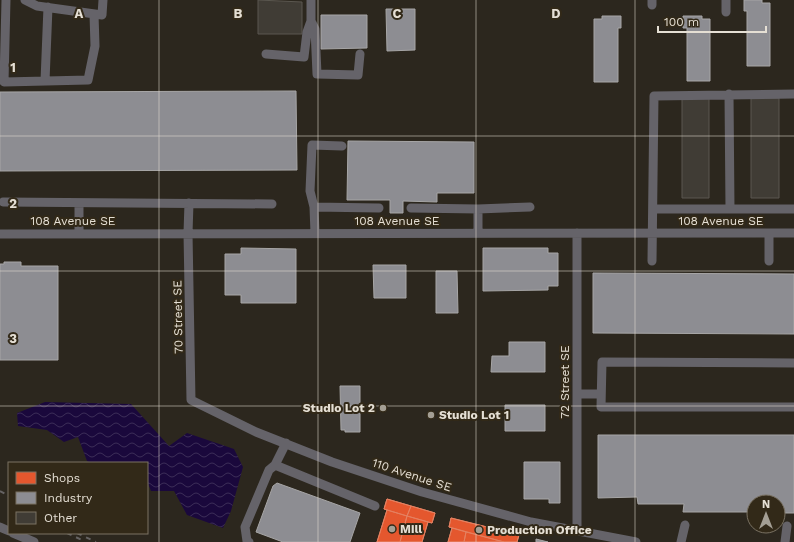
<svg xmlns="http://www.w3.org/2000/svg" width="794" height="542" viewBox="0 0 794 542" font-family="'Work Sans',sans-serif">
	<defs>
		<pattern id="water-waves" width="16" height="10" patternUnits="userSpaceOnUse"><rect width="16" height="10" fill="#1a083c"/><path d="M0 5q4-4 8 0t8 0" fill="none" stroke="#3b2c57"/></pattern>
	</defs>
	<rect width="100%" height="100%" fill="#2c271e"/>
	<path fill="url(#water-waves)" d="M 45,402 L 131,404 L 169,446 L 187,433 L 234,449 L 243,467 L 231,511 L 223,528 L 187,515 L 174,491 L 151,491 L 147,481 L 147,463 L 91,463 L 87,461 L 78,437 L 64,442 L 47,430 L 18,426 L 17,413 Z"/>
	<path fill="#e4572e" stroke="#e48060" d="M 387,499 L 435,513 L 432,523 L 428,522 L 422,542 L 377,542 L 387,510 L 384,509 Z
		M 387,499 L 411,506 L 407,516 L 384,509 Z
		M 411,506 L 435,513 L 432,523 L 407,516 Z
		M 387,510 L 407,516 L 400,542 L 377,542 Z
		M 407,516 L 428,522 L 422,542 L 400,542 Z
		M 451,518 L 519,535 L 517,542 L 448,542 L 452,528 L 449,527 Z
		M 451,518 L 519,535 L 517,542 L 504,542 L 449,527 Z
		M 452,528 L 466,532 L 464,542 L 448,542 Z
		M 466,532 L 504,542 L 464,542 Z"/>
	<path fill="#8d8d92" stroke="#a7a6a6" d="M 744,0 L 762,0 L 762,3 L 770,3 L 770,66 L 747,66 L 747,11 L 744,11 Z
		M 386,9 L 415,9 L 415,50 L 387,51 Z
		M 321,15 L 367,15 L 367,48 L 321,49 Z
		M 602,16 L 621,16 L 621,28 L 618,28 L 618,82 L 594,82 L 594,19 L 602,19 Z
		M 683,16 L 702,16 L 702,19 L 710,19 L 710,81 L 687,81 L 687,28 L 683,28 Z
		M 296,91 L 297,170 L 0,171 L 0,92 Z
		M 348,141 L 474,142 L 474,193 L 437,193 L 437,202 L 403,201 L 403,213 L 390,213 L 390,200 L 347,200 Z
		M 241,248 L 296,249 L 296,303 L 241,303 L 241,295 L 225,295 L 225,254 L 241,254 Z
		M 483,248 L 548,248 L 548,253 L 558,253 L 558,286 L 548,286 L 548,290 L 483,291 Z
		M 4,262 L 21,262 L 21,266 L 58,266 L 58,360 L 0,360 L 0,264 L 4,264 Z
		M 373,265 L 406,265 L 406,298 L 374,298 Z
		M 436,271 L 457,271 L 458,313 L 436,313 Z
		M 593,273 L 794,274 L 794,334 L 593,333 Z
		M 509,342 L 545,342 L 545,372 L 491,372 L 492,356 L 509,356 Z
		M 340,386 L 360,386 L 360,432 L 345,432 L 345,430 L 341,430 Z
		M 505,405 L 545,405 L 545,431 L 505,431 Z
		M 598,435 L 794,435 L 794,513 L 778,513 L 778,502 L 754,502 L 754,512 L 683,512 L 684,504 L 638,504 L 637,497 L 598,498 Z
		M 524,462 L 560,462 L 560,503 L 549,503 L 549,499 L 524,499 Z
		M 277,483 L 360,513 L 350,542 L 283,542 L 256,532 L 273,486 Z
		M 536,539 L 548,542 L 536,542 Z"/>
	<path fill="#403c35" stroke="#5b5750" d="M 258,0 L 302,2 L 302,34 L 258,34 Z
		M 682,97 L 709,97 L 709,198 L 682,198 Z
		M 751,98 L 779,98 L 779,198 L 751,198 Z"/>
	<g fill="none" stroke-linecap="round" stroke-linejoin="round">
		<path stroke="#656369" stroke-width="9" d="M 6,0 L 4,82 L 88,80 L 95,46 L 94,14
			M 25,0 L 37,6 L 102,15 L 103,0
			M 311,0 L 311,21 L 315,29 L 317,74 L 358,75 L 360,54
			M 652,5 L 652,0
			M 726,12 L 726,0
			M 266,54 L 304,57 L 307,32 L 311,21
			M 45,81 L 48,7
			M 729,94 L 730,209
			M 3,202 L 272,204
			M 189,203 L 188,233 L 191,400 L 256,432 L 332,462 L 422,492 L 531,522 L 636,542
			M 314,207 L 379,208
			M 411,208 L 478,209
			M 654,209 L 794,209
			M 79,233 L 79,203
			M 315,233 L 314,207 L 310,191 L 312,145 L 342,146
			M 478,233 L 478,209 L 530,207
			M 577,233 L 577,531
			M 769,233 L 769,261
			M 0,234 L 794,233
			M 652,261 L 654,96 L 794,94
			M 794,363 L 602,362 L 601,407 L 794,407
			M 577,394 L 601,394
			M 286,443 L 275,465 L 375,506
			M 0,527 L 9,531
			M 13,533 L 34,542
			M 249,542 L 247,541 L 245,527 L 269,470 L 275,465
			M 681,542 L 685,525
			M 785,542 L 787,526"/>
		<path stroke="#666363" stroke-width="2" stroke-dasharray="5 5" stroke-linecap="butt" d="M 0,491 L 9,496
			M 67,533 L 82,540
			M 77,533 L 96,542"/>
	</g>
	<path fill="none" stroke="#e5dfd4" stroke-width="1" stroke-opacity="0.55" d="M 159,0 L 159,542M 318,0 L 318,542M 476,0 L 476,542M 635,0 L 635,542M 0,136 L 794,136M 0,271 L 794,271M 0,406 L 794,406"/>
	<g fill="#a49f94" stroke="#322918" stroke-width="1.5">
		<circle cx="383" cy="408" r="4"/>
		<circle cx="431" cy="415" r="4"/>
		<circle cx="392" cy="529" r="4"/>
		<circle cx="479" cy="530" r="4"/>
	</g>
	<g text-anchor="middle" stroke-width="4" stroke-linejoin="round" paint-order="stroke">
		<g font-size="12" fill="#e5dfd4" stroke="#322918">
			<text x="73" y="225">108 Avenue SE</text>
			<text x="397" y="225">108 Avenue SE</text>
			<text x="721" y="225">108 Avenue SE</text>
			<text transform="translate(178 317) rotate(-91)" y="4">70 Street SE</text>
			<text transform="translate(565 382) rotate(-90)" y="4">72 Street SE</text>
			<text transform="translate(412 475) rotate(18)" y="4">110 Avenue SE</text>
		</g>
		<g font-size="12" font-weight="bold" fill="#e5dfd4" stroke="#322918" text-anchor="start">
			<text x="375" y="412" text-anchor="end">Studio Lot 2</text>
			<text x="439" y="419">Studio Lot 1</text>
			<text x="400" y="533">Mill</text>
			<text x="487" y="534">Production Office</text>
		</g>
	</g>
	<g font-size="13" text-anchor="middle" font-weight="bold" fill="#e5dfd4" stroke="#322918" stroke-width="4" stroke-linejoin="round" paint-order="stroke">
		<text x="79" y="18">A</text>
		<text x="238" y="18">B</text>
		<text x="397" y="18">C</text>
		<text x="556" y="18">D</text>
		<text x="13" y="72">1</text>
		<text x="13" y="208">2</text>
		<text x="13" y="343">3</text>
	</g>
	<rect x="8" y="462" width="140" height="72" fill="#322918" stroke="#7a7263"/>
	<rect x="16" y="472" width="20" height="12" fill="#e4572e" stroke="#7a7263"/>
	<text x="44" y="482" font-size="12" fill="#e5dfd4">Shops</text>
	<rect x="16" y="492" width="20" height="12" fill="#8d8d92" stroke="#7a7263"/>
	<text x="44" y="502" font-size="12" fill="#e5dfd4">Industry</text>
	<rect x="16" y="512" width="20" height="12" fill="#403c35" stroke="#7a7263"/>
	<text x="44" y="522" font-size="12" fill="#e5dfd4">Other</text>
	<g transform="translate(766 514)"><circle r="19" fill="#322918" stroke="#7a7263"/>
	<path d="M0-3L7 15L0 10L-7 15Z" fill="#a49f94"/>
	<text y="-6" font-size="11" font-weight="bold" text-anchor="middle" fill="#e5dfd4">N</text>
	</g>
	<path d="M658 26v6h108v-6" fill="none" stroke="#e5dfd4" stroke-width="2"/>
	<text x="664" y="26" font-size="12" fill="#e5dfd4" stroke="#322918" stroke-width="3" paint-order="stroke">100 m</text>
</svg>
